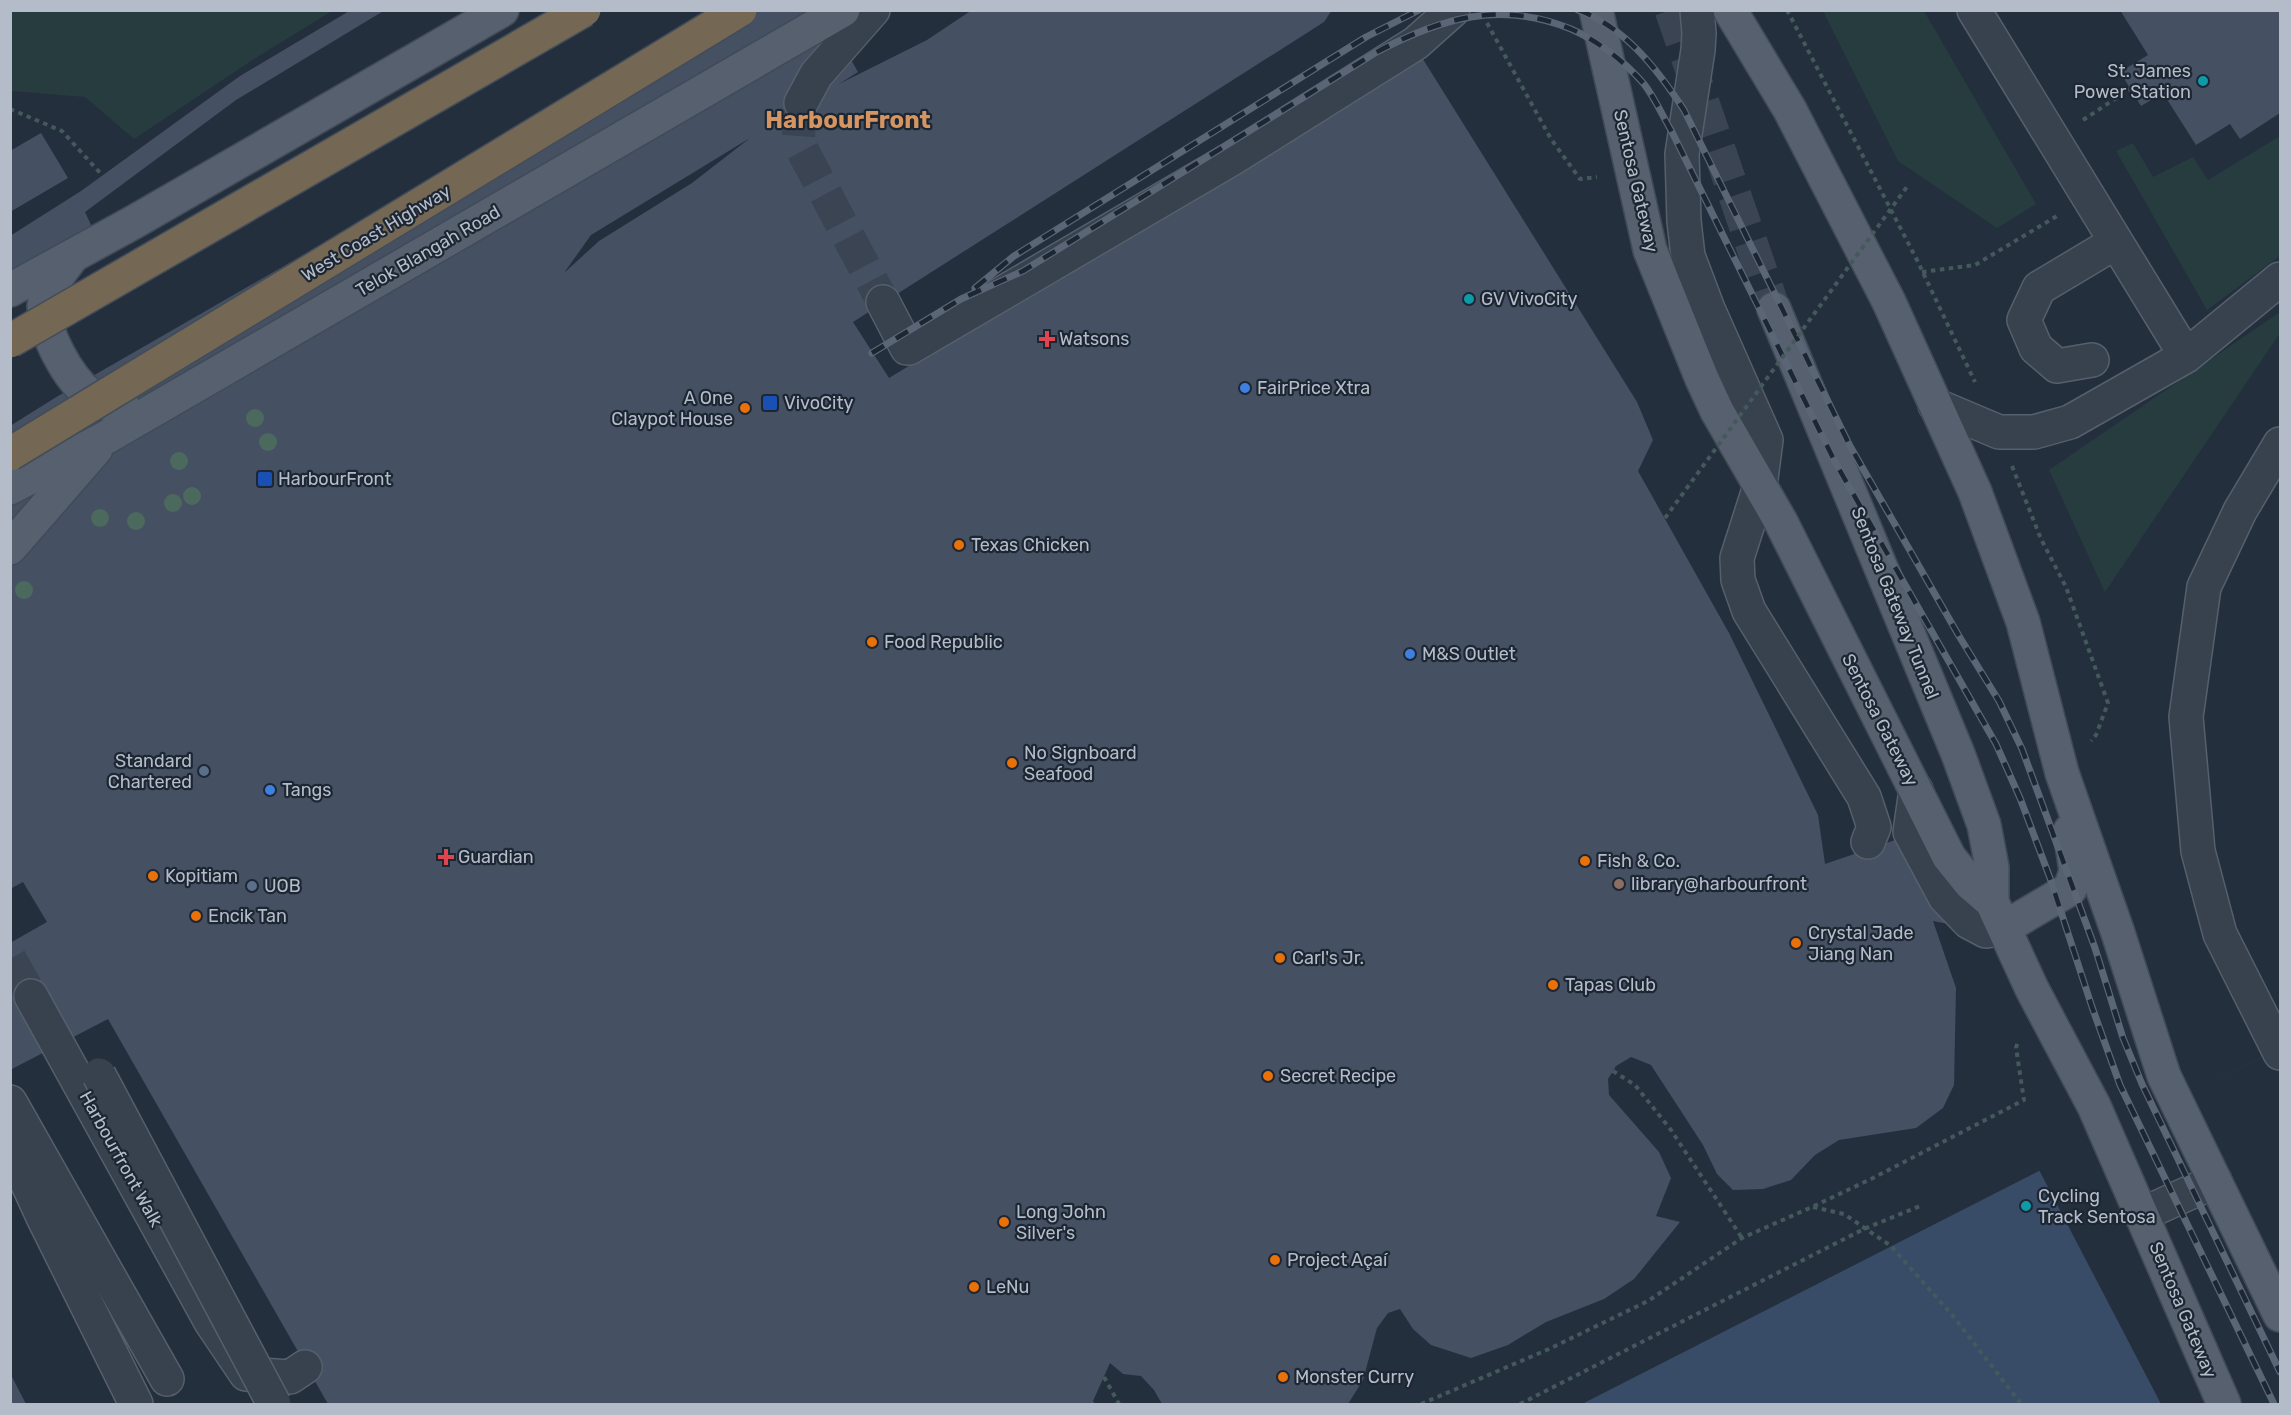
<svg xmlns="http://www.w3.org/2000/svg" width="2291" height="1415" viewBox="0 0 2291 1415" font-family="Rubik,sans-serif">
	<rect width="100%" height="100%" fill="#242f3e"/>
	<path fill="#263c3f" d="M 10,11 L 11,10 L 332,11 L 254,59 L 134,139 L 85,97 L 11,91 Z
		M 1823,11 L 1924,11 L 2036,204 L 1997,228 L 1898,161 Z
		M 2280,136 L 2280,256 L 2207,310 L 2116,151 L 2133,143 L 2153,177 L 2193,157 L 2208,180 Z
		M 2280,312 L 2280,333 L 2105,592 L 2049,470 Z"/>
	<path fill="#394c67" d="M 2280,1048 L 2280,1404 L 1582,1404 Z"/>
	<path fill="#242f3e" d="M 2280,1048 L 2280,1404 L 2161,1404 L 2039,1170 Z"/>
	<path fill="#455162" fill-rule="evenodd" d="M 351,10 L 385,10 L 236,100 L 85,212 L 96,236 L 10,282 L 10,236 L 81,191 L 240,76 Z
		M 719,10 L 823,10 L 858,72 L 839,84 L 927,40 L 972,10 L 1332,10 L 1324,22 L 853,322 L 889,378 L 1421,56 L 1637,402 L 1653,440 L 1638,471 L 1729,633 L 1818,815 L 1825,864 L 1904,837 L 1954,925 L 1933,921 L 1956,988 L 1954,1085 L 1943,1108 L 1916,1128 L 1839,1140 L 1815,1155 L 1791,1180 L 1763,1189 L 1733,1190 L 1717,1174 L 1703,1145 L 1651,1065 L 1631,1057 L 1616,1066 L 1613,1071 L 1608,1079 L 1609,1095 L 1659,1152 L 1671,1178 L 1656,1216 L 1680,1222 L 1634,1279 L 1604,1299 L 1546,1322 L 1508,1345 L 1471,1358 L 1431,1345 L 1413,1329 L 1400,1309 L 1388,1313 L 1377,1328 L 1363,1380 L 1348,1404 L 1162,1404 L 1154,1390 L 1141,1376 L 1123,1374 L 1110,1363 L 1093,1401 L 1095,1404 L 328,1404 L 108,1019 L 10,1070 L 10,943 L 47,922 L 23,882 L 10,889 L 10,426 L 58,396 L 444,174 ZM 750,138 L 692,183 L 599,241 L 564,273 L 591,235 Z
		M 2120,10 L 2280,10 L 2280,113 L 2240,139 L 2230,124 L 2196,145 L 2163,93 L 2141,106 L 2120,72 L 2148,55 Z
		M 41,133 L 68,178 L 10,212 L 10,151 Z
		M 10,1373 L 26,1404 L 10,1404 Z"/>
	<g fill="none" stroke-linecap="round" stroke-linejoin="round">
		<path stroke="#3a4453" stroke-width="33" stroke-dasharray="33 16" stroke-linecap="butt" d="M 801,103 L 798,142 L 883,302
			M 10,959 L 31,996"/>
		<path stroke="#3a4453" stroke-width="33" stroke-dasharray="33 16" stroke-linecap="butt" d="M 1671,10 L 1774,309"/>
		<g stroke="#565f6c" stroke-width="36">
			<path id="minor" d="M 1697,10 L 1699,33 L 1698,50 L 1682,154 L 1684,221 L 1688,256 L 1708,309 L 1766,440 L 1760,486 L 1737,558 L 1738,580 L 1749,611 L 1864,797 L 1874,827 L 1868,842
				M 1974,10 L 2186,356
				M 801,103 L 816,75 L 873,10
				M 883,302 L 907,348 L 909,348 L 1233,158 L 1416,43 L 1453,10
				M 2092,360 L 2057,366 L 2036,348 L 2024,320 L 2039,288 L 2116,242
				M 1935,405 L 1999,432 L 2034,432 L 2070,422 L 2186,356 L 2280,279
				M 2280,444 L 2240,511 L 2204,587 L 2186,717 L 2198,851 L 2220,934 L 2280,1053
				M 1916,790 L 1910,832 L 1945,897 L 1969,922 L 1986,931 L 2004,928
				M 31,996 L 211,1322 L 246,1374 L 290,1377 L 305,1367
				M 10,1102 L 167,1379
				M 10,1145 L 43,1217 L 136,1404
				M 2141,1215 L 2215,1181"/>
		</g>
		<g stroke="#414a57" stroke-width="36">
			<path id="major" d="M 1596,10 L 1650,250 L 1702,379 L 1717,411 L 1781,522 L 1949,857 L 1970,883 L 1992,902 L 2032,989 L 2094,1106 L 2224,1404
				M 1730,10 L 1790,110 L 1889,302 L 1975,492 L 2023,622 L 2062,773 L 2118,933 L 2164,1076 L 2280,1315
				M 71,258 C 62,270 45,291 44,306 C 44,334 68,378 90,395 C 100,402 112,406 124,408
				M 10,290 L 134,222 L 502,10
				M 1774,309 L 1958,754 L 1984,825 L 1992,867 L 1992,902
				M 10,488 L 107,437 L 843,10
				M 10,548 L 96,449
				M 2004,928 L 2070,889 L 2076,871 L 2070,831"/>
		</g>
		<path stroke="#44595c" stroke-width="4" stroke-dasharray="4.5 4.5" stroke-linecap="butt" d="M 1787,10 L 1917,260 L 1975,382
			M 1487,23 L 1551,139 L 1580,179 L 1597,177
			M 10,109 L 62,131 L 102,175
			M 2083,120 L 2130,89
			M 1922,272 L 1975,265 L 2057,216
			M 2012,466 L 2041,539 L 2066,587 L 2108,703 L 2096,735 L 2091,741
			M 1613,1071 L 1635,1085 L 1671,1130 L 1742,1238
			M 1813,1207 L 1844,1214 L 1891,1246 L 1953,1316 L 2021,1404
			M 1104,1377 L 1119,1404
			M 1421,1404 L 1549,1349 L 1648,1301 L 1742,1238 L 1812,1207 L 1873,1178 L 2024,1100 L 2016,1048 L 2018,1041
			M 1520,1404 L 1864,1229 L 1920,1206"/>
		<use href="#minor" stroke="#38414e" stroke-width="33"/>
		<use href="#major" stroke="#56606e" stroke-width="33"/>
		<g stroke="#5a6575" stroke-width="7">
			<path id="rail" d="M 1578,10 C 1625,27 1658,70 1684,110 L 1850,446 L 1959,636 L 1999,701 L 2022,749 L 2095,948 L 2123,1038 L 2142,1084 L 2280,1372
				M 975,288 L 1014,256 L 1366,37 L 1419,10
				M 872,353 L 961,299 L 1023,271 L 1375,53 C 1440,18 1501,0 1571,29 C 1598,41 1624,61 1644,84 C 1655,98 1663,117 1672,132 L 1835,462 L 1996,744 L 2020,798 L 2050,878 L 2092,1007 L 2120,1085 L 2274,1404"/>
		</g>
		<use href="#rail" stroke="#1d2633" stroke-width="4.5" stroke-dasharray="14" stroke-linecap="butt"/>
		<g stroke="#565f6c" stroke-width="36" stroke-linecap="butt">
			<path id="minor-bridge" d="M 99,1075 L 274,1404"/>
		</g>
		<g stroke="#434c59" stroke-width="36" stroke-linecap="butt">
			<path id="highway-bridge" d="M 10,341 L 584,10
				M 10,454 L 740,10"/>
		</g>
		<path stroke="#44595c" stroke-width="4" stroke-dasharray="4.5 4.5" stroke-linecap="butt" d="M 1665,518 L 1909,184"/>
		<use href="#minor-bridge" stroke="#38414e" stroke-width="33"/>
		<use href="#highway-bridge" stroke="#746855" stroke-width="33"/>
	</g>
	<g fill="#4b6a5d">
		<circle cx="255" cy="418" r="9"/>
		<circle cx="268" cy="442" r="9"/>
		<circle cx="179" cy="461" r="9"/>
		<circle cx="192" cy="496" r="9"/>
		<circle cx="173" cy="503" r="9"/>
		<circle cx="100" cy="518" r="9"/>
		<circle cx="136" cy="521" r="9"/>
		<circle cx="24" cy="590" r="9"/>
	</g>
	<g fill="#0f9aa8" stroke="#1d2633" stroke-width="2">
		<circle cx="2203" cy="81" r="6"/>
		<circle cx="1469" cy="299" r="6"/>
		<circle cx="2026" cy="1206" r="6"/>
	</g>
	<g fill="#e0444e" stroke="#1d2633" stroke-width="2">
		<path d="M1044 330h6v6h6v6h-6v6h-6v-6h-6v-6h6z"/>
		<path d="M443 848h6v6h6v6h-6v6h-6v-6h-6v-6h6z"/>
	</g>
	<g fill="#3f7fe0" stroke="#1d2633" stroke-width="2">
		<circle cx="1245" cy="388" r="6"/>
		<circle cx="1410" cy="654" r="6"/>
		<circle cx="270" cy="790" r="6"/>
	</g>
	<g fill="#1a4fb4" stroke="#1d2633" stroke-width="2">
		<rect x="762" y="395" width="16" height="16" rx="3"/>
		<rect x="257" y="471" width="16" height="16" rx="3"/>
	</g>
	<g fill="#e8710a" stroke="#1d2633" stroke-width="2">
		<circle cx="745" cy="408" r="6"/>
		<circle cx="959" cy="545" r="6"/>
		<circle cx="872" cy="642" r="6"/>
		<circle cx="1012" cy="763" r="6"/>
		<circle cx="1585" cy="861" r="6"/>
		<circle cx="153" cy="876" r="6"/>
		<circle cx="196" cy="916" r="6"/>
		<circle cx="1796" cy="943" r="6"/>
		<circle cx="1280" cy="958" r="6"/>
		<circle cx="1553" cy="985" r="6"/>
		<circle cx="1268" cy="1076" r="6"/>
		<circle cx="1004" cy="1222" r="6"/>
		<circle cx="1275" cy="1260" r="6"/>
		<circle cx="974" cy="1287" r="6"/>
		<circle cx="1283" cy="1377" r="6"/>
	</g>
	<g fill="#5c6f8a" stroke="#1d2633" stroke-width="2">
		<circle cx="204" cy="771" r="6"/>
		<circle cx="252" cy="886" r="6"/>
	</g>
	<circle fill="#8d6e63" stroke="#1d2633" stroke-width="2" cx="1619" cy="884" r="6"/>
	<g text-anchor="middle" stroke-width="4.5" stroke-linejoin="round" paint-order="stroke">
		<g font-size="18" fill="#b4bcc9" stroke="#1d2633" text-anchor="start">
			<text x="2191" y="77" text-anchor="end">St. James<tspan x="2191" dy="21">Power Station</tspan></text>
			<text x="1481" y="305">GV VivoCity</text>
			<text x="1059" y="345">Watsons</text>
			<text x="1257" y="394">FairPrice Xtra</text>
			<text x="733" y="404" text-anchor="end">A One<tspan x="733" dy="21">Claypot House</tspan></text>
			<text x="784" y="409">VivoCity</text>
			<text x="278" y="485">HarbourFront</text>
			<text x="971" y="551">Texas Chicken</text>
			<text x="884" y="648">Food Republic</text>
			<text x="1422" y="660">M&amp;S Outlet</text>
			<text x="1024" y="759">No Signboard<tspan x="1024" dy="21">Seafood</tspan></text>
			<text x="192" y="767" text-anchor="end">Standard<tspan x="192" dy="21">Chartered</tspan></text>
			<text x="282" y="796">Tangs</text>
			<text x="458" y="863">Guardian</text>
			<text x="1597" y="867">Fish &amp; Co.</text>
			<text x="165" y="882">Kopitiam</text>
			<text x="1631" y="890">library@harbourfront</text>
			<text x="264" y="892">UOB</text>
			<text x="208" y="922">Encik Tan</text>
			<text x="1808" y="939">Crystal Jade<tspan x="1808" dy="21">Jiang Nan</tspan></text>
			<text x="1292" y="964">Carl's Jr.</text>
			<text x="1565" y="991">Tapas Club</text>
			<text x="1280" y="1082">Secret Recipe</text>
			<text x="2038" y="1202">Cycling<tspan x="2038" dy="21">Track Sentosa</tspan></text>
			<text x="1016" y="1218">Long John<tspan x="1016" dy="21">Silver's</tspan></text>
			<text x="1287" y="1266">Project Açaí</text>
			<text x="986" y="1293">LeNu</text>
			<text x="1295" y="1383">Monster Curry</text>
		</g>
		<g font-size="18" fill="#b4bcc9" stroke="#1d2633">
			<text transform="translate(1636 181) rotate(77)" y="6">Sentosa Gateway</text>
			<text transform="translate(376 233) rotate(-31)" y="6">West Coast Highway</text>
			<text transform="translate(428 251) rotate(-30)" y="6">Telok Blangah Road</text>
			<text transform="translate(1895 603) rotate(68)" y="6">Sentosa Gateway Tunnel</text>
			<text transform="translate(1880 720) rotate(63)" y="6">Sentosa Gateway</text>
			<text transform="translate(121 1159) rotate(61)" y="6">Harbourfront Walk</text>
			<text transform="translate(2183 1310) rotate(67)" y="6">Sentosa Gateway</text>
		</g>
		<g font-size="24" font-weight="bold" fill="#d59563" stroke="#1d2633">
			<text x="848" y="128">HarbourFront</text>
		</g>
	</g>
	<rect width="2291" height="1415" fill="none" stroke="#b4bcc9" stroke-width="24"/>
</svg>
